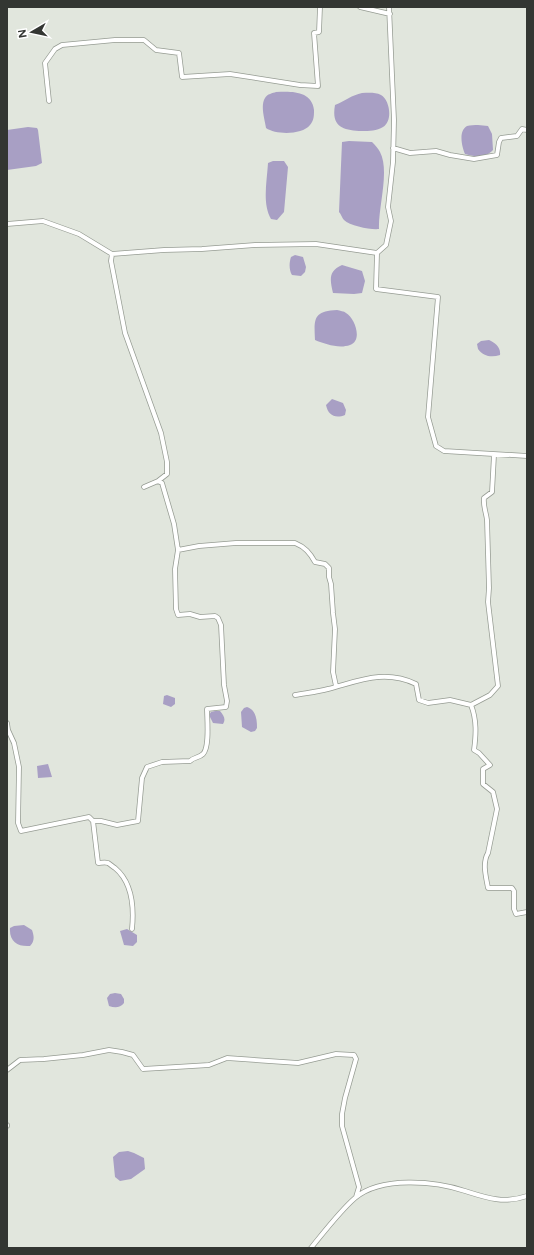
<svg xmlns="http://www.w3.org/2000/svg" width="534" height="1255" viewBox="0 0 534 1255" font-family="Figtree,sans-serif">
	<rect width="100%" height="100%" fill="#e1e6dd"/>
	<path fill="#a89fc4" d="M 276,92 C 292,91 312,91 314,110 C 314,116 314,120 310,125 C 302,135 276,135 266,128 C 265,120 260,106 265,98 C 267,94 273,93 276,92 Z
		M 362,93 C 368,93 375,92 381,95 C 390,100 393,121 383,127 C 377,131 369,131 362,131 C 343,130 331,127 335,105 C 345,101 352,95 362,93 Z
		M 478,125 L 488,126 L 492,134 L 493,150 C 484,159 477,157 465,154 C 462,147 458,131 467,126 C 470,125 475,125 478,125 Z
		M 28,127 L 37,128 L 38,130 L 42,163 L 36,166 L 7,170 L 7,130 Z
		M 349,141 L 372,142 C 375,145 378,148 380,152 C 390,171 378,207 379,229 C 371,230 350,226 344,220 C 342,218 341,214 339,212 L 342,142 Z
		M 273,161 L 284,161 L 288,167 L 284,212 L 277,220 L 271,219 C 262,204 267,181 268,163 Z
		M 295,255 L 303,257 L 306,267 L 305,272 L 301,276 L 292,275 C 289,270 289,263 291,257 Z
		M 342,265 L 362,271 L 365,281 L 362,293 L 354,294 L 333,293 C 330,280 328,271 342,265 Z
		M 337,310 C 340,311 344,311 346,313 C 355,318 363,341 350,345 C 339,349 325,344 315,340 C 314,319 313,311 337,310 Z
		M 489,340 C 495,343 501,347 500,355 C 491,358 483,356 478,349 L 477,344 L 481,341 Z
		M 332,399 L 343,403 L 346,410 L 345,415 C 335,419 328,415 326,405 Z
		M 167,695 L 175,698 L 175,704 L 171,707 L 163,704 L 164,696 Z
		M 247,707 C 256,710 257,719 257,728 L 255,731 L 251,732 L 242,727 L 241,712 L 244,708 Z
		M 215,711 L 220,711 C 224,716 226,719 223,724 L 213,723 L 209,715 L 211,712 Z
		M 48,764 L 52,777 L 38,778 L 37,766 Z
		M 24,925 L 32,930 C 34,936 35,941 30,946 C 18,947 9,942 10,928 L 14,926 Z
		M 127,929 L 137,935 L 137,942 L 133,946 L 124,945 L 120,931 Z
		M 115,993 L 121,994 L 124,999 L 124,1003 C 120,1008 115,1008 109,1006 L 107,998 L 110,994 Z
		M 128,1151 L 134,1153 L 144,1158 L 145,1169 L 131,1179 L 120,1181 L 115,1177 L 113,1157 L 119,1152 Z"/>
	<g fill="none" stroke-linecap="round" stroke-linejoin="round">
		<g stroke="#969c93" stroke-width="5.5">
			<path id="minor" d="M 360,7 L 390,14
				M 49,101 L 45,63 L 55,49 L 62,45 L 115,40 L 144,40 L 156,50 L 179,53 L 182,77 L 230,74 L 300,85 L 318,86 L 314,33 L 319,32 L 320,7
				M 393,148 L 410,153 L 436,151 L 450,155 L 474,159 L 497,155 L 499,142 L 501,138 L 517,136 L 522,129 L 527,130
				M 7,224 L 43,221 L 79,234 L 112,254 L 164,250 L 202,249 L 255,245 L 316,244 L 377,253 L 376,289 L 438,297 L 428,417 L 436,446 L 444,451 L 527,456
				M 377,253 L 386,245 L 391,221 L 388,207 L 393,162 L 394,120 L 389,7
				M 112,254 L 111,261 L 125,333 L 161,433 L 167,462 L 167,474 L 158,481
				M 178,550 L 199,546 L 236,543 L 295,543 C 305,547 310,553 315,562 L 325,564 L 329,568 L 329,577 L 331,584 L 333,613 L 335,629 L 333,672 L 336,686
				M 295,695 C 306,693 317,692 328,689 C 359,681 384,669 416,684 L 419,700 L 428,703 L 450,700 L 471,705 C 477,720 476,735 474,750 L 479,753 L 490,765 L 483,769 L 483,784 L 493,792 L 497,809 L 488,853 C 482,863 486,877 488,888 L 512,888 L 514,891 L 514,909 L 516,914 L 527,912
				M 471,705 L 490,695 L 498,686 L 488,602 L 489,588 L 487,520 C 486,512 483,506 484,498 L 492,492 L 494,455
				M 7,723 L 8,730 L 14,743 L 19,767 L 18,823 L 21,831 L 89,817 L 93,821 L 98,863 C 101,863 105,862 108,863 C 110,864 113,867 115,868 C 133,883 134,909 132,929
				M 93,821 L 101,821 L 117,825 L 138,821 L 142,778 L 147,767 L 162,762 L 190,761 C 194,757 199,758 203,754 C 210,747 207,719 207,709 L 226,707 L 227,701 L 224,685 L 221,625 L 218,618 L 215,616 L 200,617 L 190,614 L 178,615 L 176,609 L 175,569 L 178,550 L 174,524 L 162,483 L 158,481 L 144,487
				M 7,1070 L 20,1060 L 44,1059 L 83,1055 L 109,1050 L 122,1052 L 133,1055 L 143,1069 L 209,1065 L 227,1058 L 298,1063 L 336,1054 L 354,1055 L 356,1059 L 345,1098 L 342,1114 L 342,1126 L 359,1187 L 356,1197
				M 7,1125 L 7,1126
				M 311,1248 C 324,1232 340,1211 355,1198 C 381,1176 435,1181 465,1191 C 487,1198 504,1204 527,1196"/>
		</g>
		<use href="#minor" stroke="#fff" stroke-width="4"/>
	</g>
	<rect width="534" height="1255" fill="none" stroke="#333632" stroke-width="16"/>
	<g transform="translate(32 32) rotate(261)" stroke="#ffffff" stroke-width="3" paint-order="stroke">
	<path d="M0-3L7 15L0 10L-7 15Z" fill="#333632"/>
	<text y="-6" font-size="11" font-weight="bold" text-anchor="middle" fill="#333632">N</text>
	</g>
</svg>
